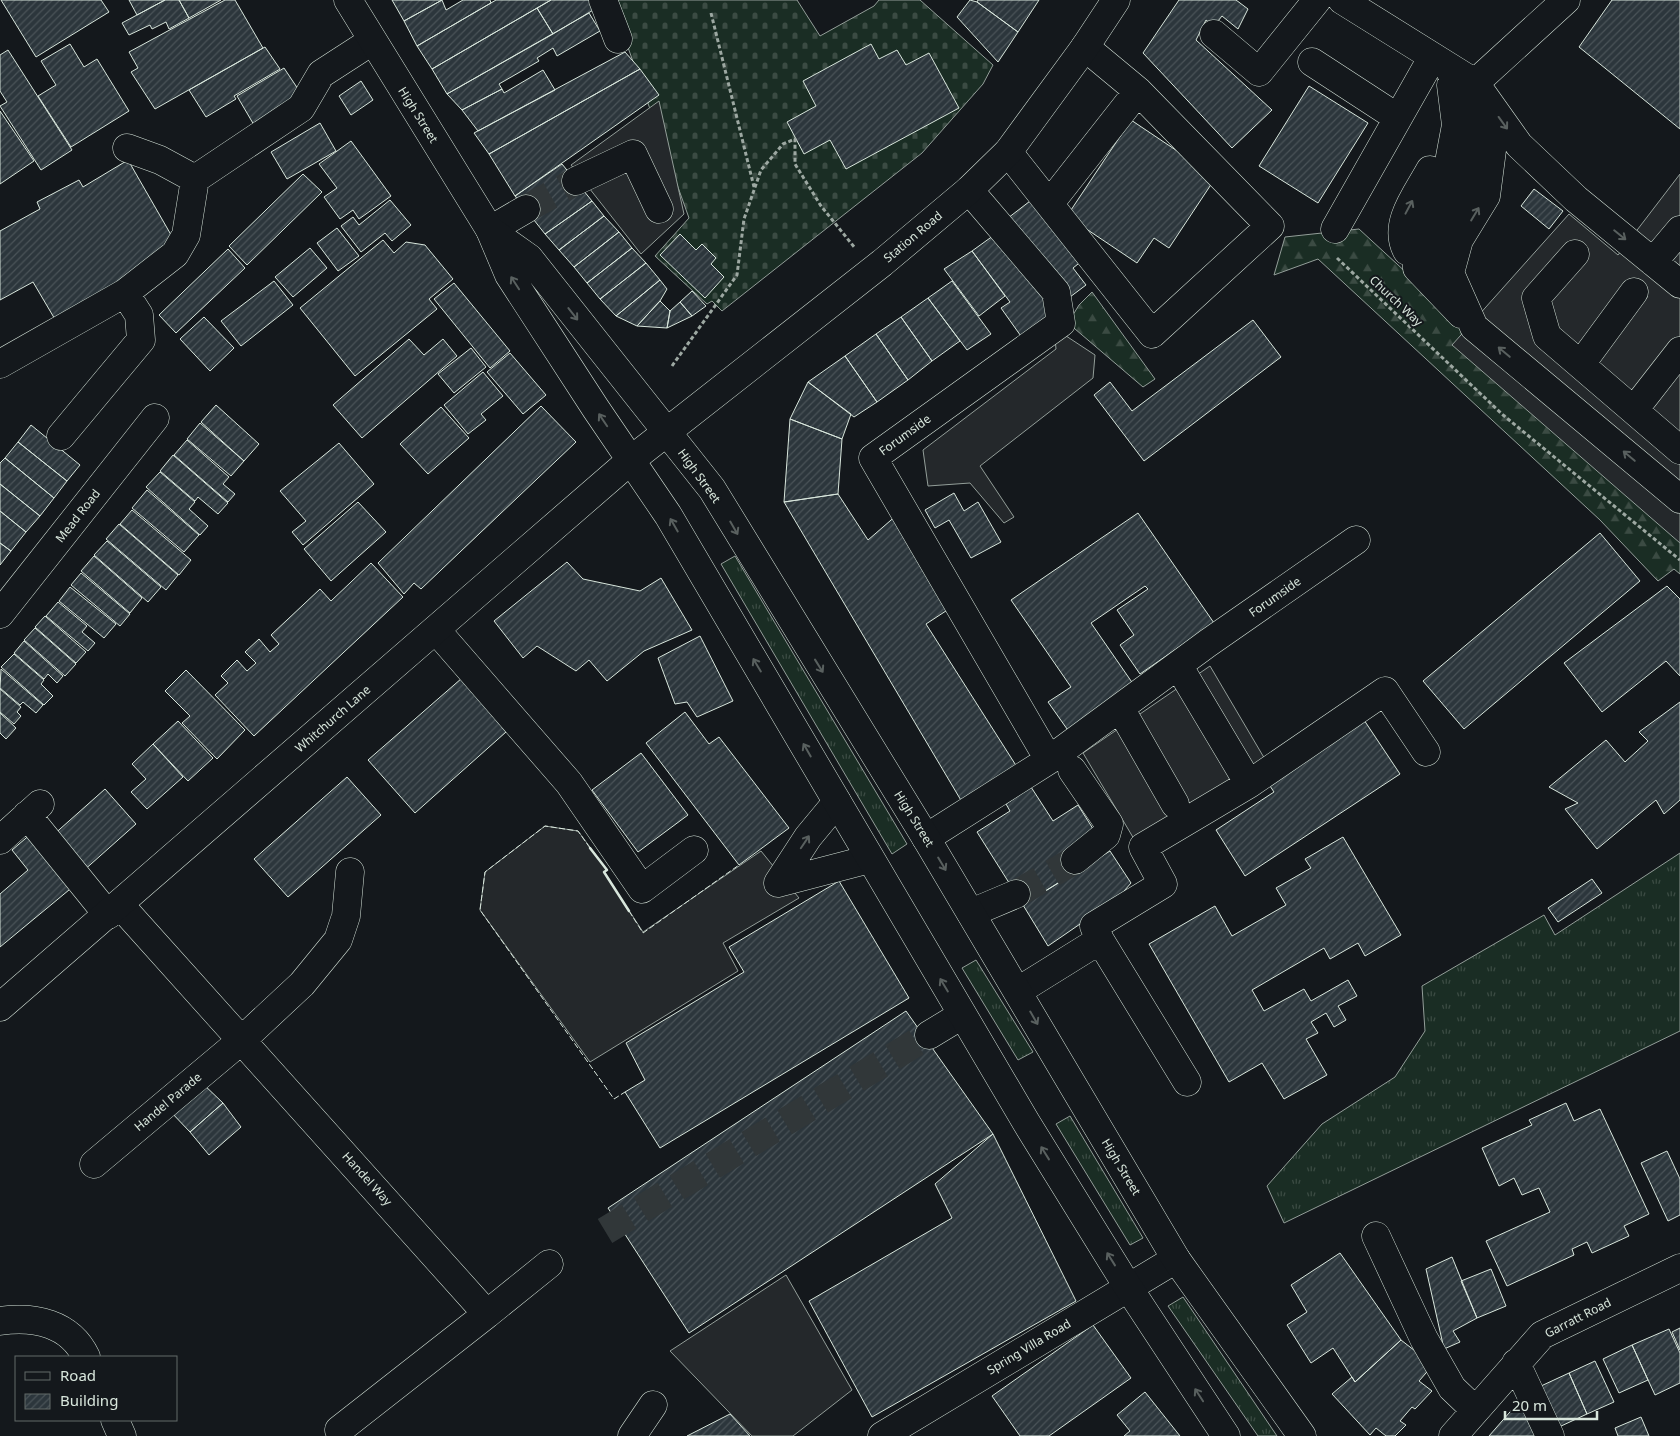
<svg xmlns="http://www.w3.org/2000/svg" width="1680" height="1436" viewBox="0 0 1680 1436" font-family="'Noto Sans',sans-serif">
	<defs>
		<pattern id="grass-tufts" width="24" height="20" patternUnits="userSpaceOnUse" patternTransform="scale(1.25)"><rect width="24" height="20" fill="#1a2d24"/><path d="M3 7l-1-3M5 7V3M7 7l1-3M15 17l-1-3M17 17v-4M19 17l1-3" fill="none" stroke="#3b4b43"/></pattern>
		<pattern id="forest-firs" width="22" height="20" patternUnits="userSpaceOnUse" patternTransform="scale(1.25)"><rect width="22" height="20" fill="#1a2d24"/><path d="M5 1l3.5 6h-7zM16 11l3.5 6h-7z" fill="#3b4b43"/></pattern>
		<pattern id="cemetery-stones" width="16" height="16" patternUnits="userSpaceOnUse" patternTransform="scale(1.25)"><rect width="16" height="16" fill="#1a2d24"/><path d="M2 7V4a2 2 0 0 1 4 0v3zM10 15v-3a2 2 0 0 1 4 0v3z" fill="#3b4b43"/></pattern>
		<pattern id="building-hatch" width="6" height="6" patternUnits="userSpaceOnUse" patternTransform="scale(1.25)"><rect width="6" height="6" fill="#2c363c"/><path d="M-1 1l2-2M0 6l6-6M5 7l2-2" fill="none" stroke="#4a5358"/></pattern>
	</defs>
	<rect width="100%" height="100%" fill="#14181c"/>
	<path fill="url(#grass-tufts)" stroke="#939e99" d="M 735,556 L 907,844 L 892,854 L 721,564 Z
		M 1680,853 L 1680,1031 L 1284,1223 L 1267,1186 L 1322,1124 L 1395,1077 L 1425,1031 L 1422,986 L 1544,915 L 1555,935 Z
		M 976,960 L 1033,1052 L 1018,1060 L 962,968 Z
		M 1070,1116 L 1143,1238 L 1130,1245 L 1056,1124 Z
		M 1183,1297 L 1277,1436 L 1258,1436 L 1168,1306 Z"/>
	<path fill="url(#forest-firs)" stroke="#939e99" d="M 1359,229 L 1648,495 L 1680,521 L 1680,574 L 1674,569 L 1658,581 L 1600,520 L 1318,259 L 1274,275 L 1285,237 Z
		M 1092,292 L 1155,379 L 1143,387 L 1068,323 L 1079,305 Z"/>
	<path fill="url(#cemetery-stones)" stroke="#939e99" d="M 611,0 L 797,0 L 820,36 L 874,6 L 879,0 L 920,0 L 993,65 L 983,84 L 922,153 L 722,311 L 712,301 L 707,304 L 655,256 L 689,218 Z"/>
	<path fill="#24282b" stroke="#939e99" d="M 659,101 L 684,214 L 641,254 L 571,165 Z
		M 1680,174 L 1680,543 L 1452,345 L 1569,214 L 1618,255 Z
		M 1054,328 L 1095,355 L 1093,378 L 980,466 L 1014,517 L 1004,523 L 970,483 L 928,486 L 923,450 L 1056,349 Z
		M 1210,666 L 1266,761 L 1134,839 L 1083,753 Z
		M 545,826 L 578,831 L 607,870 L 604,872 L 643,932 L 761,851 L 799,898 L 723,943 L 738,971 L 590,1062 L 480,910 L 485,872 Z
		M 786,1275 L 852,1390 L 793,1436 L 752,1436 L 670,1351 Z"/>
	<path fill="url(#building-hatch)" stroke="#d8e6dc" d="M 1,0 L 101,0 L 109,12 L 36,57 Z
		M 129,0 L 165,0 L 137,15 Z
		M 165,0 L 179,0 L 189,18 L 169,29 L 166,22 L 152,29 L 150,25 L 129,35 L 122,23 Z
		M 179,0 L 221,0 L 189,18 Z
		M 225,0 L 235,0 L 263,48 L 155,109 L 131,72 L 138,68 L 129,52 Z
		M 392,0 L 442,0 L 404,21 Z
		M 442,0 L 446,10 L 463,0 L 490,0 L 491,3 L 417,46 L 404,21 Z
		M 496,0 L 551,0 L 432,69 L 417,46 Z
		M 551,0 L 596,0 L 600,6 L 553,34 L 537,8 Z
		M 970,0 L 977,2 L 1018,32 L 998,62 L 957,17 Z
		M 978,0 L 1039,0 L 1018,32 L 977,2 Z
		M 1179,0 L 1236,0 L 1248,9 L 1238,29 L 1222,16 L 1214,26 L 1206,20 L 1196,40 L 1272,110 L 1232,148 L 1143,53 Z
		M 1612,0 L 1680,0 L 1680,129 L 1579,47 Z
		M 537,8 L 553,34 L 447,94 L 432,69 Z
		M 589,13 L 600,31 L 557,56 L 553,48 L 537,58 L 539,61 L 499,84 L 502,89 L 462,110 L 447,94 Z
		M 70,44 L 84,67 L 97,59 L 129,111 L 71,147 L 38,96 L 56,85 L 41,61 Z
		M 871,44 L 879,59 L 897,50 L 906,65 L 929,53 L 959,108 L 846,169 L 830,140 L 804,154 L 787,122 L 816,106 L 803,81 Z
		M 265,47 L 280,69 L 234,96 L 236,99 L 206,117 L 189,90 Z
		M 8,50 L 72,150 L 41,170 L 0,106 L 7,102 L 0,91 L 0,55 Z
		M 625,52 L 640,69 L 489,154 L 474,133 Z
		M 284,68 L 302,95 L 254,125 L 237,96 Z
		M 640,69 L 659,95 L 515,196 L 489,154 Z
		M 543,70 L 555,90 L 478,131 L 462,110 L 502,89 L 504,93 Z
		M 361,81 L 373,100 L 351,115 L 339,96 Z
		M 1309,86 L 1368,123 L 1318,203 L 1259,166 Z
		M 0,111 L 34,161 L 0,184 Z
		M 1131,120 L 1216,177 L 1169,248 L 1154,238 L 1137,263 L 1067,216 Z
		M 320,123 L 336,151 L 287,179 L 271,152 Z
		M 351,141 L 391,196 L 359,219 L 353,210 L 340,219 L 324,197 L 337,188 L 319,164 Z
		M 128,160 L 174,240 L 153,263 L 56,321 L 33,282 L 0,300 L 0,231 L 40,209 L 37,202 L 79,180 L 83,187 Z
		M 562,164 L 592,201 L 545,234 L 515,196 Z
		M 303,174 L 322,192 L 247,265 L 229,246 Z
		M 1534,189 L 1563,211 L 1549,229 L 1521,206 Z
		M 1034,198 L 1083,260 L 1073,268 L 1086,285 L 1070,297 L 1008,218 Z
		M 390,200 L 411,225 L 392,241 L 385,233 L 361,252 L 341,226 L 353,217 L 359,225 Z
		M 592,201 L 604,216 L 559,250 L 545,234 Z
		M 604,216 L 619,232 L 574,267 L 559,250 Z
		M 337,228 L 359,256 L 338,271 L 317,243 Z
		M 619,232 L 632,248 L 587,283 L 574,267 Z
		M 997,233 L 1057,314 L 1023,339 L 1001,308 L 1010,302 L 972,251 Z
		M 680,234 L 696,250 L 702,244 L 716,258 L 711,264 L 724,277 L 705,298 L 660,255 Z
		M 383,240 L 394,253 L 406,242 L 425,245 L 453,279 L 429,299 L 437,309 L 355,376 L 300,308 Z
		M 310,248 L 327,268 L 293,297 L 275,277 Z
		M 632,248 L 646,263 L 600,299 L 587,283 Z
		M 228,249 L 245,268 L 176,333 L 159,315 Z
		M 972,251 L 1005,296 L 979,316 L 944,269 Z
		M 646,263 L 660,280 L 616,316 L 600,299 Z
		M 660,280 L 667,289 L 660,301 L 637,326 L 616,316 Z
		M 274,281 L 293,305 L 241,346 L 221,321 Z
		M 952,281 L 991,334 L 967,350 L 928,298 Z
		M 454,283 L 510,351 L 490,368 L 434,299 Z
		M 692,291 L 706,306 L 692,316 L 680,302 Z
		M 928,298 L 960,341 L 932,361 L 901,317 Z
		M 660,301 L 670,311 L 667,328 L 637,326 Z
		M 680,302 L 692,316 L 667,328 L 670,311 Z
		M 204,317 L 234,348 L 210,371 L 180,339 Z
		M 901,317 L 932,361 L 908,380 L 876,334 Z
		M 1253,320 L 1281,357 L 1144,461 L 1094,395 L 1110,382 L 1132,411 Z
		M 876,334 L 908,380 L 877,402 L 845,356 Z
		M 409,339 L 424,355 L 443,339 L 457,356 L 362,438 L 333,405 Z
		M 471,348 L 486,367 L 454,393 L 438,374 Z
		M 510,353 L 546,395 L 523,414 L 487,372 Z
		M 845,356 L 877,402 L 854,417 L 808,382 Z
		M 483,372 L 503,396 L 481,414 L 486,420 L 468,434 L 444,405 Z
		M 808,382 L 851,414 L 842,439 L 790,419 Z
		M 216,405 L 259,444 L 244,461 L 201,422 Z
		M 541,406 L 576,442 L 421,589 L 414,583 L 404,594 L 378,563 Z
		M 441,407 L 469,438 L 428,474 L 400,444 Z
		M 790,419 L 842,439 L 838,494 L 784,502 Z
		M 200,423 L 244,461 L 231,476 L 187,439 Z
		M 31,425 L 80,465 L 67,481 L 18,442 Z
		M 187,440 L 229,477 L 223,484 L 235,494 L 228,502 L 174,455 Z
		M 18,442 L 67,481 L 54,498 L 5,458 Z
		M 339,443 L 374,484 L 303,545 L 292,532 L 306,521 L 280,491 Z
		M 173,455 L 228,503 L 218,514 L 198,497 L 195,501 L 160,471 Z
		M 5,458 L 54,498 L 40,516 L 0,484 L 0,463 Z
		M 160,472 L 195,502 L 189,509 L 208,526 L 200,535 L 146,487 Z
		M 0,484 L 40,516 L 26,532 L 0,511 Z
		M 147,490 L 199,535 L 184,552 L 132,508 Z
		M 954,493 L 964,511 L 978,502 L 1001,542 L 971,558 L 949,520 L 935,528 L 925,510 Z
		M 838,494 L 868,540 L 898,514 L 952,607 L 926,624 L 1017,767 L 962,802 L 784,502 Z
		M 358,502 L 386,532 L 331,581 L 304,549 Z
		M 132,510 L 191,560 L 179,575 L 120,524 Z
		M 0,511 L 26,532 L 11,551 L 0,543 Z
		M 1138,513 L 1214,623 L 1140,674 L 1120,645 L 1134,635 L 1117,610 L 1148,589 L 1145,586 L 1091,623 L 1138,691 L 1072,736 L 1048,702 L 1071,687 L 1011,600 Z
		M 119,524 L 178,575 L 166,590 L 106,539 Z
		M 1600,533 L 1640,581 L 1464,729 L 1423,681 Z
		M 107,541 L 161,587 L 148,602 L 94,555 Z
		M 0,543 L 11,551 L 0,565 Z
		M 94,556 L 142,598 L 130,613 L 81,571 Z
		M 567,562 L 583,579 L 640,591 L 661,578 L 692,630 L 644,651 L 607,681 L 589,660 L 576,671 L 537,646 L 523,658 L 494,621 Z
		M 371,563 L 403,597 L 254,736 L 215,695 L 228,683 L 221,676 L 237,660 L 247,671 L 256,663 L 245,652 L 259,639 L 270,652 L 279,644 L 271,635 L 320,589 L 331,601 Z
		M 81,573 L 130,614 L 120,626 L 71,585 Z
		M 1667,586 L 1680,599 L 1680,676 L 1666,661 L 1602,712 L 1564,663 Z
		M 70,587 L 116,624 L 104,638 L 59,601 Z
		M 58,602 L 87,626 L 82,632 L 95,643 L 88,651 L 46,616 Z
		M 45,616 L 86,652 L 76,663 L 35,627 Z
		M 35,628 L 76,664 L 65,676 L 24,640 Z
		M 700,636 L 733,701 L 697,717 L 687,702 L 675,704 L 658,658 Z
		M 24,641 L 63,676 L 57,683 L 48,674 L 44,679 L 14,653 Z
		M 14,654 L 44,680 L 41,684 L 53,696 L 44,705 L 1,667 Z
		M 1,669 L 43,705 L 36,713 L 23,702 L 20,705 L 0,688 Z
		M 186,670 L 245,730 L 217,759 L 182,723 L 190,716 L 165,691 Z
		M 462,678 L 506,732 L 415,813 L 368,760 Z
		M 0,689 L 21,707 L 17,712 L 21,716 L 14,724 L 0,712 Z
		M 1680,702 L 1680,800 L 1664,814 L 1656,800 L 1597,849 L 1565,809 L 1578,803 L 1549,787 L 1606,740 L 1625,762 L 1648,741 L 1639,732 Z
		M 685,712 L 709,744 L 719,737 L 789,828 L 739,865 L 646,743 Z
		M 0,713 L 16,728 L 6,739 L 0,733 Z
		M 1362,717 L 1400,774 L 1245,876 L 1216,830 L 1274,792 L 1266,780 Z
		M 178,721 L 213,758 L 188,781 L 153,744 Z
		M 153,744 L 183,777 L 147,809 L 131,792 L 146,779 L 132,764 Z
		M 641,753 L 688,815 L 638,852 L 592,790 Z
		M 347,777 L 381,815 L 288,897 L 254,859 Z
		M 1031,787 L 1053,821 L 1078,805 L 1095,832 L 1080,869 L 1023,905 L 977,832 L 1010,811 L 1006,804 Z
		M 105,789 L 136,824 L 82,872 L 51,837 Z
		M 32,833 L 75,885 L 0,947 L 0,894 L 28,870 L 12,850 Z
		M 1343,837 L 1401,935 L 1365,956 L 1358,943 L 1330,959 L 1324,948 L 1252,990 L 1264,1011 L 1304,989 L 1311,1001 L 1348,980 L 1357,996 L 1338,1006 L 1346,1020 L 1334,1027 L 1326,1013 L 1311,1022 L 1318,1033 L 1306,1039 L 1327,1075 L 1284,1099 L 1262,1063 L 1229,1082 L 1149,944 L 1215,906 L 1232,936 L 1286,905 L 1276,888 L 1311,868 L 1305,859 Z
		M 1110,851 L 1131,883 L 1118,898 L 1048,946 L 1023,905 Z
		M 1592,879 L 1602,893 L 1558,922 L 1548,908 Z
		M 839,881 L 909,998 L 660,1148 L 625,1092 L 645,1080 L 626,1043 L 744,972 L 729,947 Z
		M 906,1011 L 993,1134 L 689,1333 L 608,1208 Z
		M 201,1082 L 223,1103 L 190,1132 L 169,1110 Z
		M 223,1103 L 241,1127 L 209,1155 L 190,1132 Z
		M 1566,1103 L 1574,1121 L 1600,1109 L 1649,1214 L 1624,1226 L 1629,1236 L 1592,1253 L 1587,1242 L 1572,1249 L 1574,1255 L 1507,1286 L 1486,1241 L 1550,1212 L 1539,1188 L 1522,1195 L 1514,1178 L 1499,1186 L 1482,1148 L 1532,1125 L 1529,1120 Z
		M 993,1134 L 1076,1301 L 872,1417 L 809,1301 L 952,1218 L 935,1184 Z
		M 1667,1151 L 1680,1179 L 1680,1215 L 1668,1221 L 1641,1163 Z
		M 1340,1253 L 1401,1340 L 1355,1382 L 1333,1348 L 1311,1363 L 1287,1325 L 1307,1312 L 1291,1285 Z
		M 1452,1257 L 1477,1318 L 1453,1331 L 1460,1342 L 1444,1349 L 1426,1269 Z
		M 1491,1269 L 1506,1306 L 1477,1318 L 1461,1281 Z
		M 1093,1325 L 1131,1378 L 1049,1436 L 1020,1436 L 992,1396 Z
		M 1680,1328 L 1680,1350 L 1672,1332 Z
		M 1669,1329 L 1680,1353 L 1680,1383 L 1655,1395 L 1632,1345 Z
		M 1401,1340 L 1433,1365 L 1419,1381 L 1432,1391 L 1415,1409 L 1412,1407 L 1400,1421 L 1406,1425 L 1395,1436 L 1386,1436 L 1376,1428 L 1370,1435 L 1332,1394 L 1352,1377 L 1355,1382 Z
		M 1632,1345 L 1648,1380 L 1619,1393 L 1603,1359 Z
		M 1595,1361 L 1614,1402 L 1587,1414 L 1569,1373 Z
		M 1569,1373 L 1587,1414 L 1559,1427 L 1541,1386 Z
		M 1145,1392 L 1180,1436 L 1124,1436 L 1130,1431 L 1117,1415 Z
		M 1523,1397 L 1541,1436 L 1489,1436 Z
		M 730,1414 L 750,1436 L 687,1436 Z
		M 1641,1417 L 1649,1436 L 1618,1436 L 1615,1428 Z"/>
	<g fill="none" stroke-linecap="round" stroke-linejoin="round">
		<path stroke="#313739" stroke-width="28" stroke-dasharray="28 14" stroke-linecap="butt" d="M 526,209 L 576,181
			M 1016,894 L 1075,860
			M 605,1231 L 929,1035"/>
		<g stroke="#d8e6dc" stroke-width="29">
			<path id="minor" d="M 603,0 L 618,39
				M 1342,0 L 1475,83 L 1519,145 L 1576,199 L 1680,284
				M 1214,34 L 1259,72 L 1317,0
				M 1312,62 L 1398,118
				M 1449,69 L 1492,150 L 1486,196 L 1459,240 L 1450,273 L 1474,327 L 1680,499
				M 1475,83 L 1566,0
				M 1451,85 L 1456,125 L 1446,178 L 1420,228 L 1416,252 L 1417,268 L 1461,314
				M 127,148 L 160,160 L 195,179 L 301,108 L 321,74 L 372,41
				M 1008,152 L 1152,334 L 1270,226 L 1138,91 L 1085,47
				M 576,181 L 633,154 L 659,209
				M 969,190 L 1056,292 L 1061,323 L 873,458 L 1049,760
				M 1050,203 L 1138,91
				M 1335,229 L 1432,58
				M 490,230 L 526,209
				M 1407,251 C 1392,224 1417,194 1430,170
				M 1575,254 L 1536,298 L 1547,336 L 1680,450
				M 1653,262 L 1680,230
				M 1436,269 L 1442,230 L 1470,186 L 1465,128
				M 0,364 L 125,293 L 175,254 L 186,235 L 195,179
				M 1581,364 L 1634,292
				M 1634,410 L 1680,351
				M 61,436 L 141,340 L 139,315 L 125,293
				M 0,614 L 155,418
				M 436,630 L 569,783 L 642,889 L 694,850
				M 1120,708 L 1175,804
				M 1072,770 L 1109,824 L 1106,835 L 1075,860
				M 1249,784 L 1385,691 L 1426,752
				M 27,815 L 108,915
				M 926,838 L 1049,760 L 1208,643 L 1356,540
				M 0,840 L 40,804
				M 778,883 L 808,837 L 837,802
				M 778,883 L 870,859
				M 120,905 L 487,1314 L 339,1430
				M 971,913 L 1016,894
				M 1100,940 L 1094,926 L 1163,884 L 1143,847 L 1249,784 L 1178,665
				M 1018,991 L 1100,940 L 1187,1082
				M 929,1035 L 962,1015
				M 94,1164 L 243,1039 L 302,984 L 338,940 L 346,916 L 350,872
				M 1376,1236 L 1424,1339 L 1452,1388 L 1475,1410
				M 487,1314 L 549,1264
				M 0,1321 C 34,1316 70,1323 86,1357
				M 1516,1363 L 1550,1436
				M 115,1420 L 122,1436
				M 632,1436 L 653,1405
				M 882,1436 L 1176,1259
				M 1453,1436 L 1542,1335 L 1680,1268"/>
		</g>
		<g stroke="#d8e6dc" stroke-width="29">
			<path id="major" d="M 348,0 L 490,230 L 509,275 L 596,409 L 668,515 L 1026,1122 L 1128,1287 L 1226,1436
				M 491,231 L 529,258 L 712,489 L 926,838 L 1176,1259 L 1302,1436
				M 0,1007 L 631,460 L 882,263 L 969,190 L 1008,152 L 1085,47 L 1116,0"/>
		</g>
		<path stroke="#9da8a2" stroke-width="3" stroke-dasharray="4 2.5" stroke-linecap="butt" d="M 711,13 L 754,187
			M 1337,258 L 1503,415 L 1680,560
			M 672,366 L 737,275 L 744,219 L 761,170 L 783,144 L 795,139 L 795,164 L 821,206 L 855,248"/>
		<use href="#minor" stroke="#14181c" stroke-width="28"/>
		<use href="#major" stroke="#14181c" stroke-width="28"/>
		<path stroke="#d8e6dc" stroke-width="1" stroke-dasharray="6 2.5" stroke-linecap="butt" d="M 590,848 L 578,831 L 545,826 L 485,872 L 480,910 L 614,1099 L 625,1092
			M 629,911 L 643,933 L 739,865"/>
		<path stroke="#d8e6dc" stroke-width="2.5" d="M 590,848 L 607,870 L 604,872 L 629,911"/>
	</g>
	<defs><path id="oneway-shaft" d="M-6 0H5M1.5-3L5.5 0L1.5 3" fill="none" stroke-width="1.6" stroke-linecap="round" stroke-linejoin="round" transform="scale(1.25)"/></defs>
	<g stroke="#59605f">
		<use href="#oneway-shaft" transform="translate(1503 123) rotate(54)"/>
		<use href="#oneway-shaft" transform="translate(1409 207) rotate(-62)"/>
		<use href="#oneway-shaft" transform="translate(1475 214) rotate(-59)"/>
		<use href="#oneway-shaft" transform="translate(1620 235) rotate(39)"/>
		<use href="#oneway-shaft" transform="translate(515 283) rotate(-123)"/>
		<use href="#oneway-shaft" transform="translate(573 314) rotate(52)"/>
		<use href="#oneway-shaft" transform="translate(1504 352) rotate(-140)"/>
		<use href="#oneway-shaft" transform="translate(603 420) rotate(-124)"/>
		<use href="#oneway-shaft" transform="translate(1629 456) rotate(-140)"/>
		<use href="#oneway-shaft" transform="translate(674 525) rotate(-120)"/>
		<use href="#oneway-shaft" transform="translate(734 528) rotate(60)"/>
		<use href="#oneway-shaft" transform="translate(757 665) rotate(-121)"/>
		<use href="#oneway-shaft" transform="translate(819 666) rotate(58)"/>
		<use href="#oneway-shaft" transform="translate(807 750) rotate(-120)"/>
		<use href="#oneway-shaft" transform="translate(805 842) rotate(-56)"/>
		<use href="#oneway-shaft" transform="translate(942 864) rotate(59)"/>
		<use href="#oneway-shaft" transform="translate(944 985) rotate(-121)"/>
		<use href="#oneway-shaft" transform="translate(1034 1018) rotate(60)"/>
		<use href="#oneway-shaft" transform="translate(1045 1153) rotate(-122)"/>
		<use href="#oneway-shaft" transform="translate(1111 1259) rotate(-122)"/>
		<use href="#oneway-shaft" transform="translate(1199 1395) rotate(-123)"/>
	</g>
	<g text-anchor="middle" stroke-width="4" stroke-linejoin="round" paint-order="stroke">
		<g font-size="12" fill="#d8e6dc" stroke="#14181c">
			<text transform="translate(418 115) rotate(58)" y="4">High Street</text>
			<text transform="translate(913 237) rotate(-40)" y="4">Station Road</text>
			<text transform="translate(1396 301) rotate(43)" y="4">Church Way</text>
			<text transform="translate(905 435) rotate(-36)" y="4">Forumside</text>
			<text transform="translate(699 476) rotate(54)" y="4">High Street</text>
			<text transform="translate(78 516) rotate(-52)" y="4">Mead Road</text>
			<text transform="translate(1275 597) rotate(-35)" y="4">Forumside</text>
			<text transform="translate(333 719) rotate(-41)" y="4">Whitchurch Lane</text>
			<text transform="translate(914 819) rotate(58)" y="4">High Street</text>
			<text transform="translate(168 1102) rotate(-40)" y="4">Handel Parade</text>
			<text transform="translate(1121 1167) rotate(59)" y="4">High Street</text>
			<text transform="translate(367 1179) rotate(48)" y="4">Handel Way</text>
			<text transform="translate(1578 1318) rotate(-27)" y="4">Garratt Road</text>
			<text transform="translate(1029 1347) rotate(-31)" y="4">Spring Villa Road</text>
		</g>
	</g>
	<rect x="15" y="1356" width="162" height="65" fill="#14181c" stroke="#626a69"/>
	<rect x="25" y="1372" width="25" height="8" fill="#14181c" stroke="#626a69"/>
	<text x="60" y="1381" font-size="15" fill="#d8e6dc">Road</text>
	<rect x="25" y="1394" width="25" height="15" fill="url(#building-hatch)" stroke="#626a69"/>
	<text x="60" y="1406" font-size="15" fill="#d8e6dc">Building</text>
	<path d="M1505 1411v8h92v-8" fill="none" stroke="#d8e6dc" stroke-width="2.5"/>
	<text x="1512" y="1411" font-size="15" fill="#d8e6dc" stroke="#14181c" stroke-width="4" paint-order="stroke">20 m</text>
</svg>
